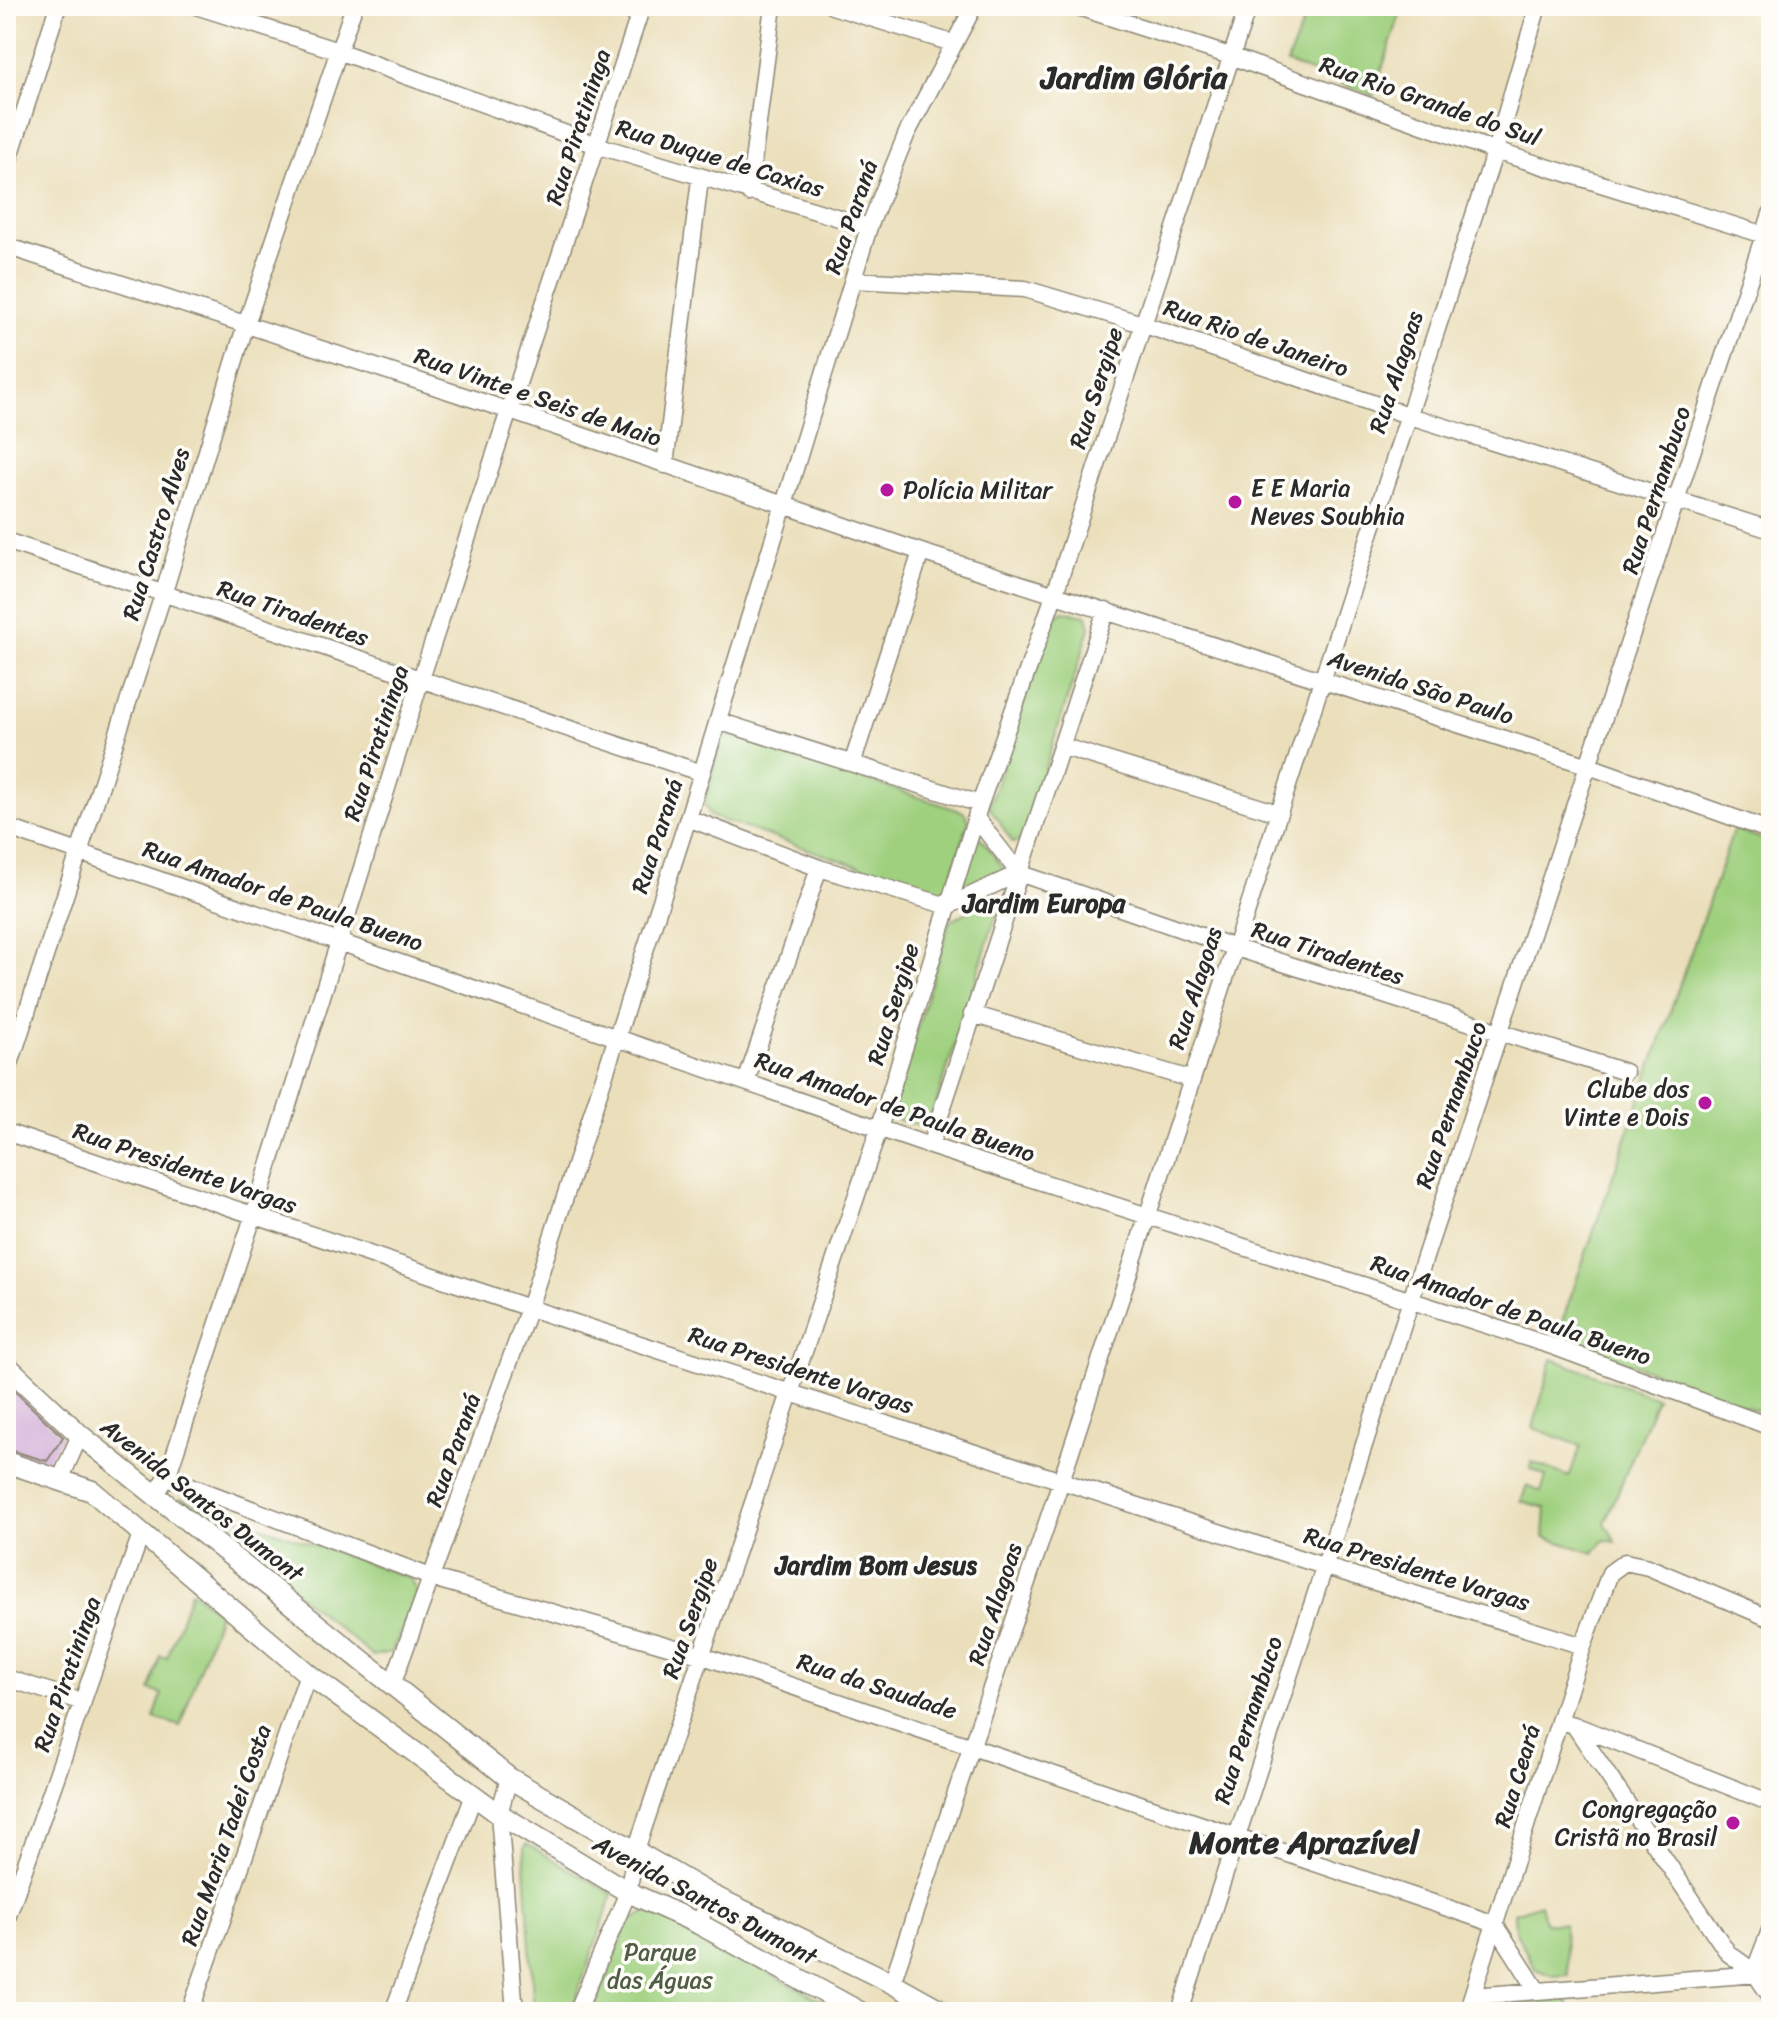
<svg xmlns="http://www.w3.org/2000/svg" width="1777" height="2018" viewBox="0 0 1777 2018" font-family="Sriracha,sans-serif">
	<rect width="100%" height="100%" fill="#fdfcf7"/>
	<filter id="ink" filterUnits="userSpaceOnUse"><feTurbulence type="fractalNoise" baseFrequency=".0125" numOctaves="2"/><feDisplacementMap in="SourceGraphic" scale="16" xChannelSelector="R" yChannelSelector="G"/><feConvolveMatrix kernelMatrix="1 2 1 2 8 2 1 2 1" color-interpolation-filters="sRGB"/></filter>
	<filter id="wash" filterUnits="userSpaceOnUse"><feTurbulence type="fractalNoise" baseFrequency=".006" numOctaves="4" result="noise"/><feDisplacementMap in="SourceGraphic" scale="32" xChannelSelector="R" yChannelSelector="G"/><feGaussianBlur stdDeviation="1.8" result="paint"/><feColorMatrix in="noise" values="0 0 0 0 0 0 0 0 0 0 0 0 0 0 0 0 0 1.4 0 .05"/><feComposite in="paint" operator="in"/></filter>
	<g filter="url(#wash)">
		<rect width="100%" height="100%" fill="#ebdfbb"/>
		<path fill="#9fd07e" stroke="#657e54" stroke-width="2" d="M 1310,6 L 1403,6 L 1373,96 L 1287,63 Z
			M 1064,611 L 1087,615 L 1090,628 L 1022,840 L 1013,843 L 989,806 L 1053,617 Z
			M 732,736 L 964,812 L 969,821 L 947,890 L 937,893 L 710,816 L 704,803 L 722,737 Z
			M 1734,829 L 1771,842 L 1771,1416 L 1557,1336 Z
			M 980,837 L 1005,871 L 968,884 L 962,882 L 975,839 Z
			M 992,899 L 999,906 L 931,1120 L 920,1126 L 897,1120 L 892,1110 L 950,921 Z
			M 1552,1359 L 1657,1398 L 1605,1523 L 1616,1542 L 1604,1540 L 1594,1553 L 1544,1537 L 1546,1508 L 1521,1501 L 1527,1486 L 1541,1492 L 1546,1476 L 1531,1469 L 1531,1462 L 1569,1477 L 1581,1446 L 1533,1428 Z
			M 180,1498 L 410,1578 L 417,1593 L 392,1652 L 373,1656 Z
			M 191,1591 L 219,1613 L 180,1726 L 154,1718 L 162,1694 L 150,1690 L 160,1656 L 167,1658 Z
			M 527,1844 L 613,1894 L 571,2012 L 534,2012 L 524,1848 Z
			M 1540,1904 L 1545,1923 L 1564,1924 L 1568,1975 L 1553,1976 L 1535,1969 L 1515,1930 L 1514,1913 Z
			M 651,1910 L 843,2012 L 593,2012 L 628,1922 Z
			M 1567,1999 L 1570,2012 L 1480,2012 L 1483,2009 Z"/>
		<g id="blocks">
			<path fill="#d1aed8" d="M 6,1383 L 63,1437 L 47,1461 L 6,1449 Z"/>
		</g>
	</g>
	<g filter="url(#ink)">
		<use href="#blocks" fill-opacity="0" stroke="#8b8573" stroke-width="2"/>
		<g fill="none" stroke-linecap="round" stroke-linejoin="round">
			<g stroke="#8b8573" stroke-width="19">
				<path id="minor" d="M 196,6 L 338,51 L 599,146 L 869,227
					M 832,6 L 952,43
					M 1075,6 L 1230,56 L 1495,151 L 1771,237
					M 6,169 L 58,6
					M 749,193 L 773,6
					M 6,246 L 510,411 L 921,552 L 1589,766 L 1771,831
					M 853,280 L 1025,289 L 1142,324 L 1407,415 L 1771,530
					M 665,465 L 700,179
					M 6,541 L 702,773
					M 718,721 L 980,804
					M 1061,746 L 1278,813
					M 853,761 L 921,552
					M 688,818 L 819,868 L 948,906 L 1019,873
					M 976,818 L 1019,873 L 1233,947 L 1625,1072
					M 6,827 L 930,1146 L 1555,1347 L 1771,1427
					M 972,1014 L 1190,1079
					M 6,1076 L 163,595 L 245,327 L 354,6
					M 746,1082 L 819,868
					M 6,1132 L 529,1308 L 1323,1566 L 1583,1646
					M 930,1146 L 1106,610
					M 167,1477 L 433,1578 L 703,1656 L 1495,1924 L 1537,1990
					M 60,1480 L 80,1435
					M 156,1494 L 167,1477 L 253,1217 L 420,682 L 642,6
					M 6,1678 L 83,1702
					M 392,1685 L 529,1308 L 688,818 L 869,227 L 907,133 L 974,6
					M 1559,1721 L 1574,1725 L 1728,1953 L 1754,1972 L 1771,1997
					M 1574,1725 L 1771,1803
					M 509,1778 L 499,1814 L 515,2012
					M 6,1921 L 141,1534
					M 699,1924 L 709,1894
					M 1754,1972 L 1771,1928
					M 892,1983 L 1061,1481 L 1495,151 L 1538,6
					M 1472,1996 L 1758,1974
					M 190,2012 L 308,1674
					M 393,2012 L 474,1795
					M 577,2012 L 628,1892 L 636,1850 L 879,1129 L 980,804 L 1055,593 L 1248,6
					M 1180,2012 L 1424,1260 L 1771,214
					M 1467,2012 L 1583,1646 L 1610,1573 L 1625,1562 L 1648,1567 L 1771,1619"/>
			</g>
			<g stroke="#8b8573" stroke-width="23">
				<path id="tertiary" d="M 6,1365 L 80,1435 L 509,1778 L 709,1894 L 892,1983 L 944,2012
					M 6,1462 L 92,1491 L 308,1674 L 499,1814 L 628,1892 L 699,1924 L 860,2012"/>
			</g>
			<use href="#minor" stroke="#fff" stroke-width="16"/>
			<use href="#tertiary" stroke="#fff" stroke-width="20"/>
		</g>
	</g>
	<g fill="#b5179e" stroke="#fdfcf7" stroke-width="3">
		<circle cx="887" cy="490" r="8"/>
		<circle cx="1235" cy="502" r="8"/>
		<circle cx="1705" cy="1103" r="8"/>
		<circle cx="1733" cy="1823" r="8"/>
	</g>
	<g text-anchor="middle" stroke-width="7" stroke-linejoin="round" paint-order="stroke">
		<g font-size="24" fill="#2b2b2b" stroke="#fdfcf7">
			<text transform="translate(1430 101) rotate(19)" y="8">Rua Rio Grande do Sul</text>
			<text transform="translate(578 127) rotate(-72)" y="8">Rua Piratininga</text>
			<text transform="translate(720 158) rotate(17)" y="8">Rua Duque de Caxias</text>
			<text transform="translate(851 217) rotate(-71)" y="8">Rua Paraná</text>
			<text transform="translate(1256 338) rotate(19)" y="8">Rua Rio de Janeiro</text>
			<text transform="translate(1396 372) rotate(-72)" y="8">Rua Alagoas</text>
			<text transform="translate(1096 388) rotate(-72)" y="8">Rua Sergipe</text>
			<text transform="translate(538 397) rotate(19)" y="8">Rua Vinte e Seis de Maio</text>
			<text transform="translate(1656 490) rotate(-72)" y="8">Rua Pernambuco</text>
			<text transform="translate(156 534) rotate(-73)" y="8">Rua Castro Alves</text>
			<text transform="translate(293 613) rotate(19)" y="8">Rua Tiradentes</text>
			<text transform="translate(1421 687) rotate(18)" y="8">Avenida São Paulo</text>
			<text transform="translate(376 743) rotate(-72)" y="8">Rua Piratininga</text>
			<text transform="translate(657 836) rotate(-72)" y="8">Rua Paraná</text>
			<text transform="translate(283 896) rotate(19)" y="8">Rua Amador de Paula Bueno</text>
			<text transform="translate(1328 953) rotate(18)" y="8">Rua Tiradentes</text>
			<text transform="translate(1195 988) rotate(-72)" y="8">Rua Alagoas</text>
			<text transform="translate(893 1004) rotate(-73)" y="8">Rua Sergipe</text>
			<text transform="translate(1451 1105) rotate(-71)" y="8">Rua Pernambuco</text>
			<text transform="translate(895 1107) rotate(19)" y="8">Rua Amador de Paula Bueno</text>
			<text transform="translate(185 1168) rotate(19)" y="8">Rua Presidente Vargas</text>
			<text transform="translate(1511 1310) rotate(19)" y="8">Rua Amador de Paula Bueno</text>
			<text transform="translate(801 1370) rotate(18)" y="8">Rua Presidente Vargas</text>
			<text transform="translate(453 1450) rotate(-70)" y="8">Rua Paraná</text>
			<text transform="translate(202 1500) rotate(38)" y="8">Avenida Santos Dumont</text>
			<text transform="translate(1417 1569) rotate(17)" y="8">Rua Presidente Vargas</text>
			<text transform="translate(995 1604) rotate(-72)" y="8">Rua Alagoas</text>
			<text transform="translate(690 1618) rotate(-71)" y="8">Rua Sergipe</text>
			<text transform="translate(67 1674) rotate(-71)" y="8">Rua Piratininga</text>
			<text transform="translate(877 1686) rotate(18)" y="8">Rua da Saudade</text>
			<text transform="translate(1248 1720) rotate(-72)" y="8">Rua Pernambuco</text>
			<text transform="translate(1517 1776) rotate(-73)" y="8">Rua Ceará</text>
			<text transform="translate(226 1835) rotate(-71)" y="8">Rua Maria Tadei Costa</text>
			<text transform="translate(705 1900) rotate(28)" y="8">Avenida Santos Dumont</text>
		</g>
		<g font-size="24" fill="#2b2b2b" stroke="#fdfcf7" text-anchor="start">
			<text x="1251" y="496">E E Maria<tspan x="1251" dy="28">Neves Soubhia</tspan></text>
			<text x="903" y="498">Polícia Militar</text>
			<text x="1689" y="1097" text-anchor="end">Clube dos<tspan x="1689" dy="28">Vinte e Dois</tspan></text>
			<text x="1717" y="1817" text-anchor="end">Congregação<tspan x="1717" dy="28">Cristã no Brasil</tspan></text>
		</g>
		<g font-size="24" fill="#4e5d44" stroke="#fdfcf7">
			<text x="660" y="1960">Parque<tspan x="660" dy="28">das Águas</tspan></text>
		</g>
		<g font-size="26" font-weight="bold" fill="#2b2b2b" stroke="#fdfcf7">
			<text x="1044" y="912">Jardim Europa</text>
			<text x="876" y="1574">Jardim Bom Jesus</text>
		</g>
		<g font-size="32" font-weight="bold" fill="#2b2b2b" stroke="#fdfcf7">
			<text x="1134" y="88">Jardim Glória</text>
			<text x="1304" y="1853">Monte Aprazível</text>
		</g>
	</g>
	<rect width="1777" height="2018" fill="none" stroke="#fdfcf7" stroke-width="32"/>
</svg>
